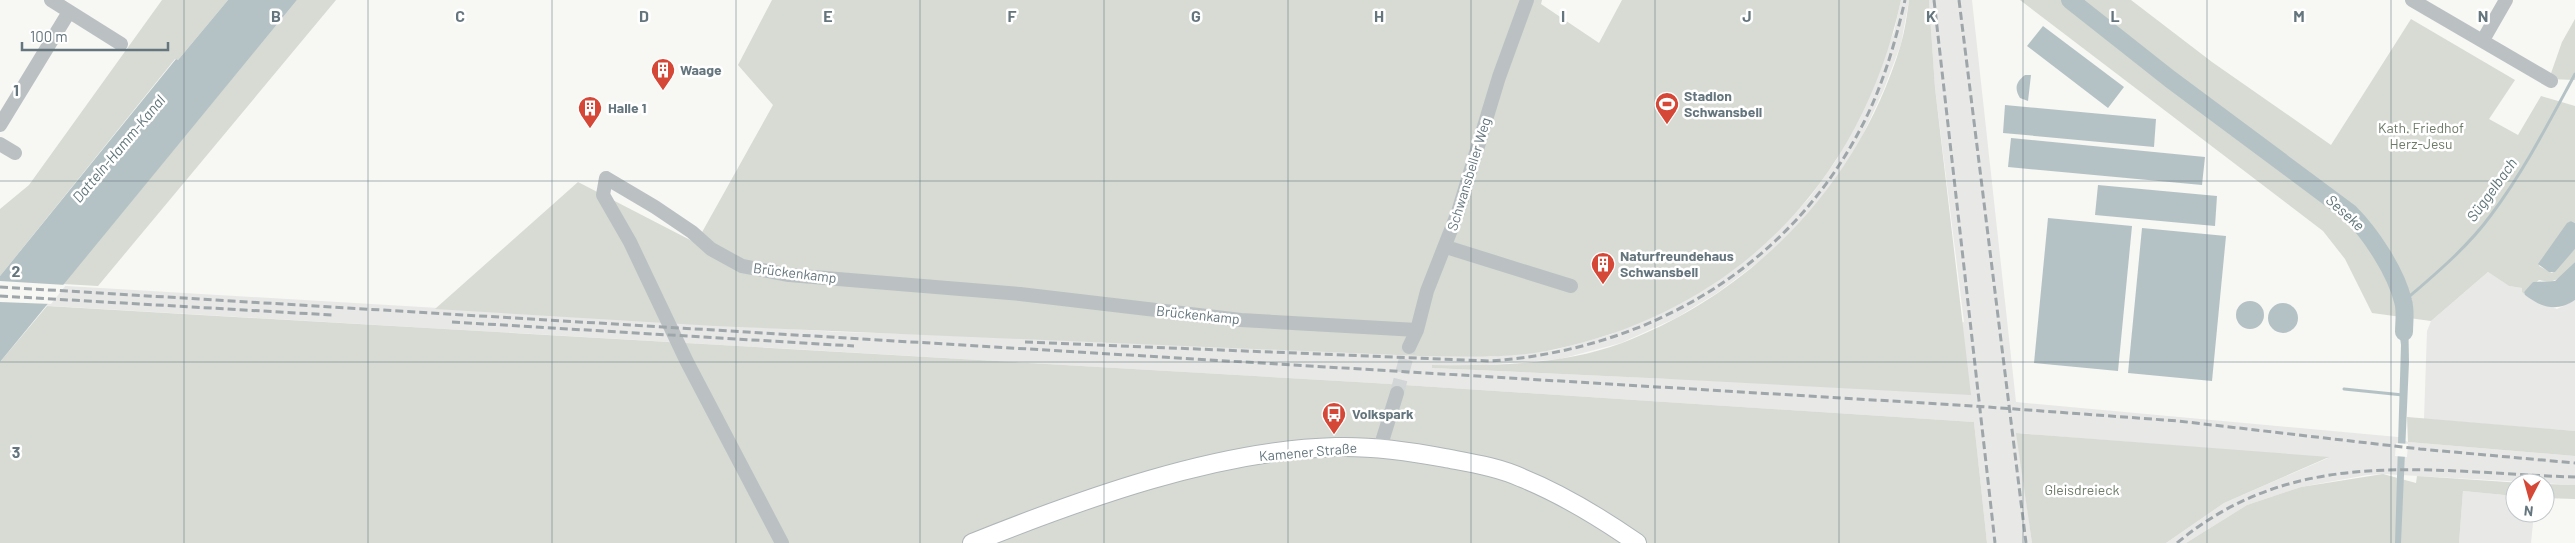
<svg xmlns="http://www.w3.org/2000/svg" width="2575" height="543" viewBox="0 0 2575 543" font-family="Barlow,sans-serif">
	<rect width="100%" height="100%" fill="#f7f7f4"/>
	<path fill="#e8e8e7" d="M 1901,0 L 1909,0 L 1901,44 L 1884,89 L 1860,141 L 1842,171 L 1819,201 L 1776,249 L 1717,293 L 1676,318 L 1621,343 L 1560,359 L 1474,366 L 1432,365 L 1432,368 L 1670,379 L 1964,322 L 1935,88 L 1929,0 L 1972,0 L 2016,402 L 2398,437 L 2408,442 L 2575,456 L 2575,485 L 2383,474 L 2367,475 L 2301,487 L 2247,505 L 2186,543 L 2166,543 L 2224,503 L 2328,458 L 2017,433 L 2032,543 L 1987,543 L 1974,422 L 1374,383 L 0,303 L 0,282 L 840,332 L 985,336 L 1420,356 L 1489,357 L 1555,350 L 1612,334 L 1768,241 L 1810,197 L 1837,159 L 1894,32 Z
		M 2488,272 L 2509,286 L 2522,288 L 2522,292 L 2530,299 L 2557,309 L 2575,300 L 2575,431 L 2424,419 L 2427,331 L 2431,321 Z
		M 2463,491 L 2515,496 L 2515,513 L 2534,513 L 2531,543 L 2459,543 Z"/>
	<path fill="#d7dbd4" d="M 162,0 L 228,0 L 178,60 L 175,59 L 0,276 L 0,209 L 29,185 Z
		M 297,0 L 336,0 L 98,286 L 63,284 Z
		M 772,0 L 1542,0 L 1541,4 L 1599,43 L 1622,0 L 1901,0 C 1862,181 1737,310 1556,349 C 1511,359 1465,357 1420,356 L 715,326 L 435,309 L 578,182 L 696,243 L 773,105 L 738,65 Z
		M 1909,0 L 1929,0 L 1935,88 L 1971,395 L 1670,379 L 1432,368 L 1432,365 C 1494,366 1563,365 1622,343 C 1755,292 1860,182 1901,44 C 1905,30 1907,15 1909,0 Z
		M 2020,0 L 2131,0 L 2212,62 L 2331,145 L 2411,19 L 2515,80 L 2489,119 L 2518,135 L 2541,96 L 2575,106 L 2575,223 L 2571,221 L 2539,266 L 2552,273 L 2575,249 L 2575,262 C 2562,275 2559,285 2539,280 L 2524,292 L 2525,295 L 2522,292 L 2522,288 L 2509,286 L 2488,272 L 2431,321 L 2372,313 L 2345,259 L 2323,231 Z
		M 2575,19 L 2575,80 L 2549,79 L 2562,42 Z
		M 47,306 L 1374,383 L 1974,422 L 1987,543 L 0,543 L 0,362 Z
		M 2407,417 L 2575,431 L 2575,456 L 2408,442 Z
		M 2016,433 L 2329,457 L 2224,503 L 2166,543 L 2032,543 Z
		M 2383,474 L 2416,483 L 2417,476 L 2522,483 L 2515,483 L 2515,496 L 2463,491 L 2459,543 L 2186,543 L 2247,505 L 2301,487 Z
		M 2545,484 L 2575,485 L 2575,499 L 2545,498 Z"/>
	<path fill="#b5c2c5" d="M 228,0 L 297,0 L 0,362 L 0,276 L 176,59 L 178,60 Z
		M 2043,26 L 2124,87 L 2108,108 L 2027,46 Z
		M 2025,75 L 2031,75 L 2028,101 L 2020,98 C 2014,88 2016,82 2025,75 Z
		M 2005,105 L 2156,119 L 2154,147 L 2003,133 Z
		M 2011,138 L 2205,157 L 2202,185 L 2008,167 Z
		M 2098,185 L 2217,196 L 2215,226 L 2095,215 Z
		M 2048,218 L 2132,226 L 2118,371 L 2034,363 Z
		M 2571,221 L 2575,223 L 2575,249 L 2555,272 L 2549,272 L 2538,264 L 2567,223 Z
		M 2142,228 L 2226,236 L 2212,381 L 2128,373 Z
		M 2575,262 L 2575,300 C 2557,312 2542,308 2525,295 L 2524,292 L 2533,282 L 2555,281 Z
		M2236 315a14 14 0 1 1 28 0a14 14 0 1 1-28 0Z
		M2268 318a15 15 0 1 1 30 0a15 15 0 1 1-30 0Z
		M 2396,307 L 2408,309 L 2409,362 L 2401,543 L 2395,543 L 2401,345 Z"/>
	<path fill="#f7f7f4" d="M 0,281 L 66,285 L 51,304 L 0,302 Z
		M 2396,443 L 2408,444 L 2407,457 L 2395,456 Z"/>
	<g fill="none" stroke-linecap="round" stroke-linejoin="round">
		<path stroke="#b5c2c5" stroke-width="3" d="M 2403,302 C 2434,275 2467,248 2491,215 C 2524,171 2549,122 2575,74
			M 2344,389 L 2403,395"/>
		<path stroke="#b5c2c5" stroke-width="18" d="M 2070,0 L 2170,79 L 2350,213 C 2371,234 2396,272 2403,301 C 2406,311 2404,323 2404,332"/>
		<path stroke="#d2d6d6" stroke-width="14" stroke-dasharray="14 7" stroke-linecap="butt" d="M 1397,393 L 1409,347"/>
		<g stroke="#afb5b8" stroke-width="20">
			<path id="major" d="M 972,543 C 1082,499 1217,450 1336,447 C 1373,446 1409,451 1445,458 C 1471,463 1498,467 1522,478 C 1564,495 1601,518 1637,543"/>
		</g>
		<path stroke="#bbc1c3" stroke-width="14" d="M 51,0 L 121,44
			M 2412,0 L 2551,81
			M 2483,40 L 2506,0
			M 0,125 L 69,12
			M 0,144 L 15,153
			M 1446,247 L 1571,286
			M 1409,347 L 1417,330 L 1427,291 L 1458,212 L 1499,77 L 1527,0
			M 1380,448 L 1397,393
			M 782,543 L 687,362 L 630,242 L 603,195 L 606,178 L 655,207 L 692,232 L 711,249 L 742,266 L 789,275 L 1020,294 L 1241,320 L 1417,330"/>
		<use href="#major" stroke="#fff" stroke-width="18"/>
		<path stroke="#9ea6aa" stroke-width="3" stroke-dasharray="8 4" stroke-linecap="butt" d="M 1934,0 L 1995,543
			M 1959,0 L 2026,543
			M 0,287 L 1974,406 L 2178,421 L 2420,449 L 2575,463
			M 0,296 L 332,315
			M 452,322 L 854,346
			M 1025,342 L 1490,361 C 1650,350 1794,265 1866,118 C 1884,81 1896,40 1905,0
			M 2177,543 C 2297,443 2432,473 2575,477"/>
	</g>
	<path fill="none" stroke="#64757d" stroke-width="1" stroke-opacity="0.55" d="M 184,0 L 184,543M 368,0 L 368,543M 552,0 L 552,543M 736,0 L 736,543M 920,0 L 920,543M 1104,0 L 1104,543M 1288,0 L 1288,543M 1471,0 L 1471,543M 1655,0 L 1655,543M 1839,0 L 1839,543M 2023,0 L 2023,543M 2207,0 L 2207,543M 2391,0 L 2391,543M 0,181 L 2575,181M 0,362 L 2575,362"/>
	<defs>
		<g id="building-pin" transform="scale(1.25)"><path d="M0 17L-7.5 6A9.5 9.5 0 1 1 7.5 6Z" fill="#d54736" stroke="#fff"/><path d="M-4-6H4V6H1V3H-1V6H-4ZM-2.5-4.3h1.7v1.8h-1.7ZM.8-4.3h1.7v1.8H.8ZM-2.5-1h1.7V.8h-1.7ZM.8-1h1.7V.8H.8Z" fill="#fff"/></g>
		<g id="stadium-pin" transform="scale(1.25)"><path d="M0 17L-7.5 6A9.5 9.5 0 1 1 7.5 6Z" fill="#d54736" stroke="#fff"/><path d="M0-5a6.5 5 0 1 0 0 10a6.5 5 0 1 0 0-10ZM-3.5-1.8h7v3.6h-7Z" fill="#fff"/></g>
		<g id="bus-pin" transform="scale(1.25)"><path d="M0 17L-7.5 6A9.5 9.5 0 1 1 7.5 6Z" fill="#d54736" stroke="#fff"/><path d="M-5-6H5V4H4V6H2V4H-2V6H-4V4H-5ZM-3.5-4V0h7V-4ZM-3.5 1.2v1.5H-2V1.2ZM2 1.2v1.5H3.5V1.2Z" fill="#fff"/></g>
	</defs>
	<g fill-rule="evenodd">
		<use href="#building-pin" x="663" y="70"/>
		<use href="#stadium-pin" x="1667" y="104"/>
		<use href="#building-pin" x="590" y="108"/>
		<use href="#building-pin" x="1603" y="264"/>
		<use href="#bus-pin" x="1334" y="414"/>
	</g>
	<g text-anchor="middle" stroke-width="5" stroke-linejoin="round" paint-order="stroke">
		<g font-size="14" font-weight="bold" fill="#64757d" stroke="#fff" text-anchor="start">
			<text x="680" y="75">Waage</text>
			<text x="1684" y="101">Stadion<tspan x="1684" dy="16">Schwansbell</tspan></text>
			<text x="608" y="113">Halle 1</text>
			<text x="1620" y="261">Naturfreundehaus<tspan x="1620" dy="16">Schwansbell</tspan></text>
			<text x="1352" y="419">Volkspark</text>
		</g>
		<g font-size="14" fill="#6d7a67" stroke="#fff">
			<text x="2421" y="133">Kath. Friedhof<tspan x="2421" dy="16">Herz-Jesu</tspan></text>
			<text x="2082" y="495">Gleisdreieck</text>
		</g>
		<g font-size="14" fill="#64757d" stroke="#fff">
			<text transform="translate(1469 174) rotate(-73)" y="5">Schwansbeller Weg</text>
			<text transform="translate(795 273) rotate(7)" y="5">Brückenkamp</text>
			<text transform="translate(1198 315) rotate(6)" y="5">Brückenkamp</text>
			<text transform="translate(1308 452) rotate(-5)" y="5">Kamener Straße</text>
		</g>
		<g font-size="15" font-style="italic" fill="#5f7478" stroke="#fff">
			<text transform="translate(119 149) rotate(-50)" y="5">Datteln-Hamm-Kanal</text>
			<text transform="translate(2492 190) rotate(-54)" y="5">Süggelbach</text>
			<text transform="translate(2345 213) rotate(42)" y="5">Seseke</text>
		</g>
	</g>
	<g font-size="16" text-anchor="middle" font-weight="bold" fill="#64757d" stroke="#fff" stroke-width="5" stroke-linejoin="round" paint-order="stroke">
		<text x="276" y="22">B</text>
		<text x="460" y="22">C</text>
		<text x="644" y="22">D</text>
		<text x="828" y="22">E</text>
		<text x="1012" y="22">F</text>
		<text x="1196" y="22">G</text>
		<text x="1379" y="22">H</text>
		<text x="1563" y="22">I</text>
		<text x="1747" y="22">J</text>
		<text x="1931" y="22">K</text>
		<text x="2115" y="22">L</text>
		<text x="2299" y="22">M</text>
		<text x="2483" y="22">N</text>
		<text x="16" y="96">1</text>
		<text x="16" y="277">2</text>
		<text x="16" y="458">3</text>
	</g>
	<g transform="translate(2530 498) rotate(186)"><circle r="24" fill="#ffffff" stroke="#c1c8cb"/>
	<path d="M0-4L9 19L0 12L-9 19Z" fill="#d54736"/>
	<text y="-8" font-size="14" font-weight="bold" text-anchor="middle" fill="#64757d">N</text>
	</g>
	<path d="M22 42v8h146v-8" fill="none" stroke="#64757d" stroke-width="2.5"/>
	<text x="30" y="42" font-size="15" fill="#64757d" stroke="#ffffff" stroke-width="4" paint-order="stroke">100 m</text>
</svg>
